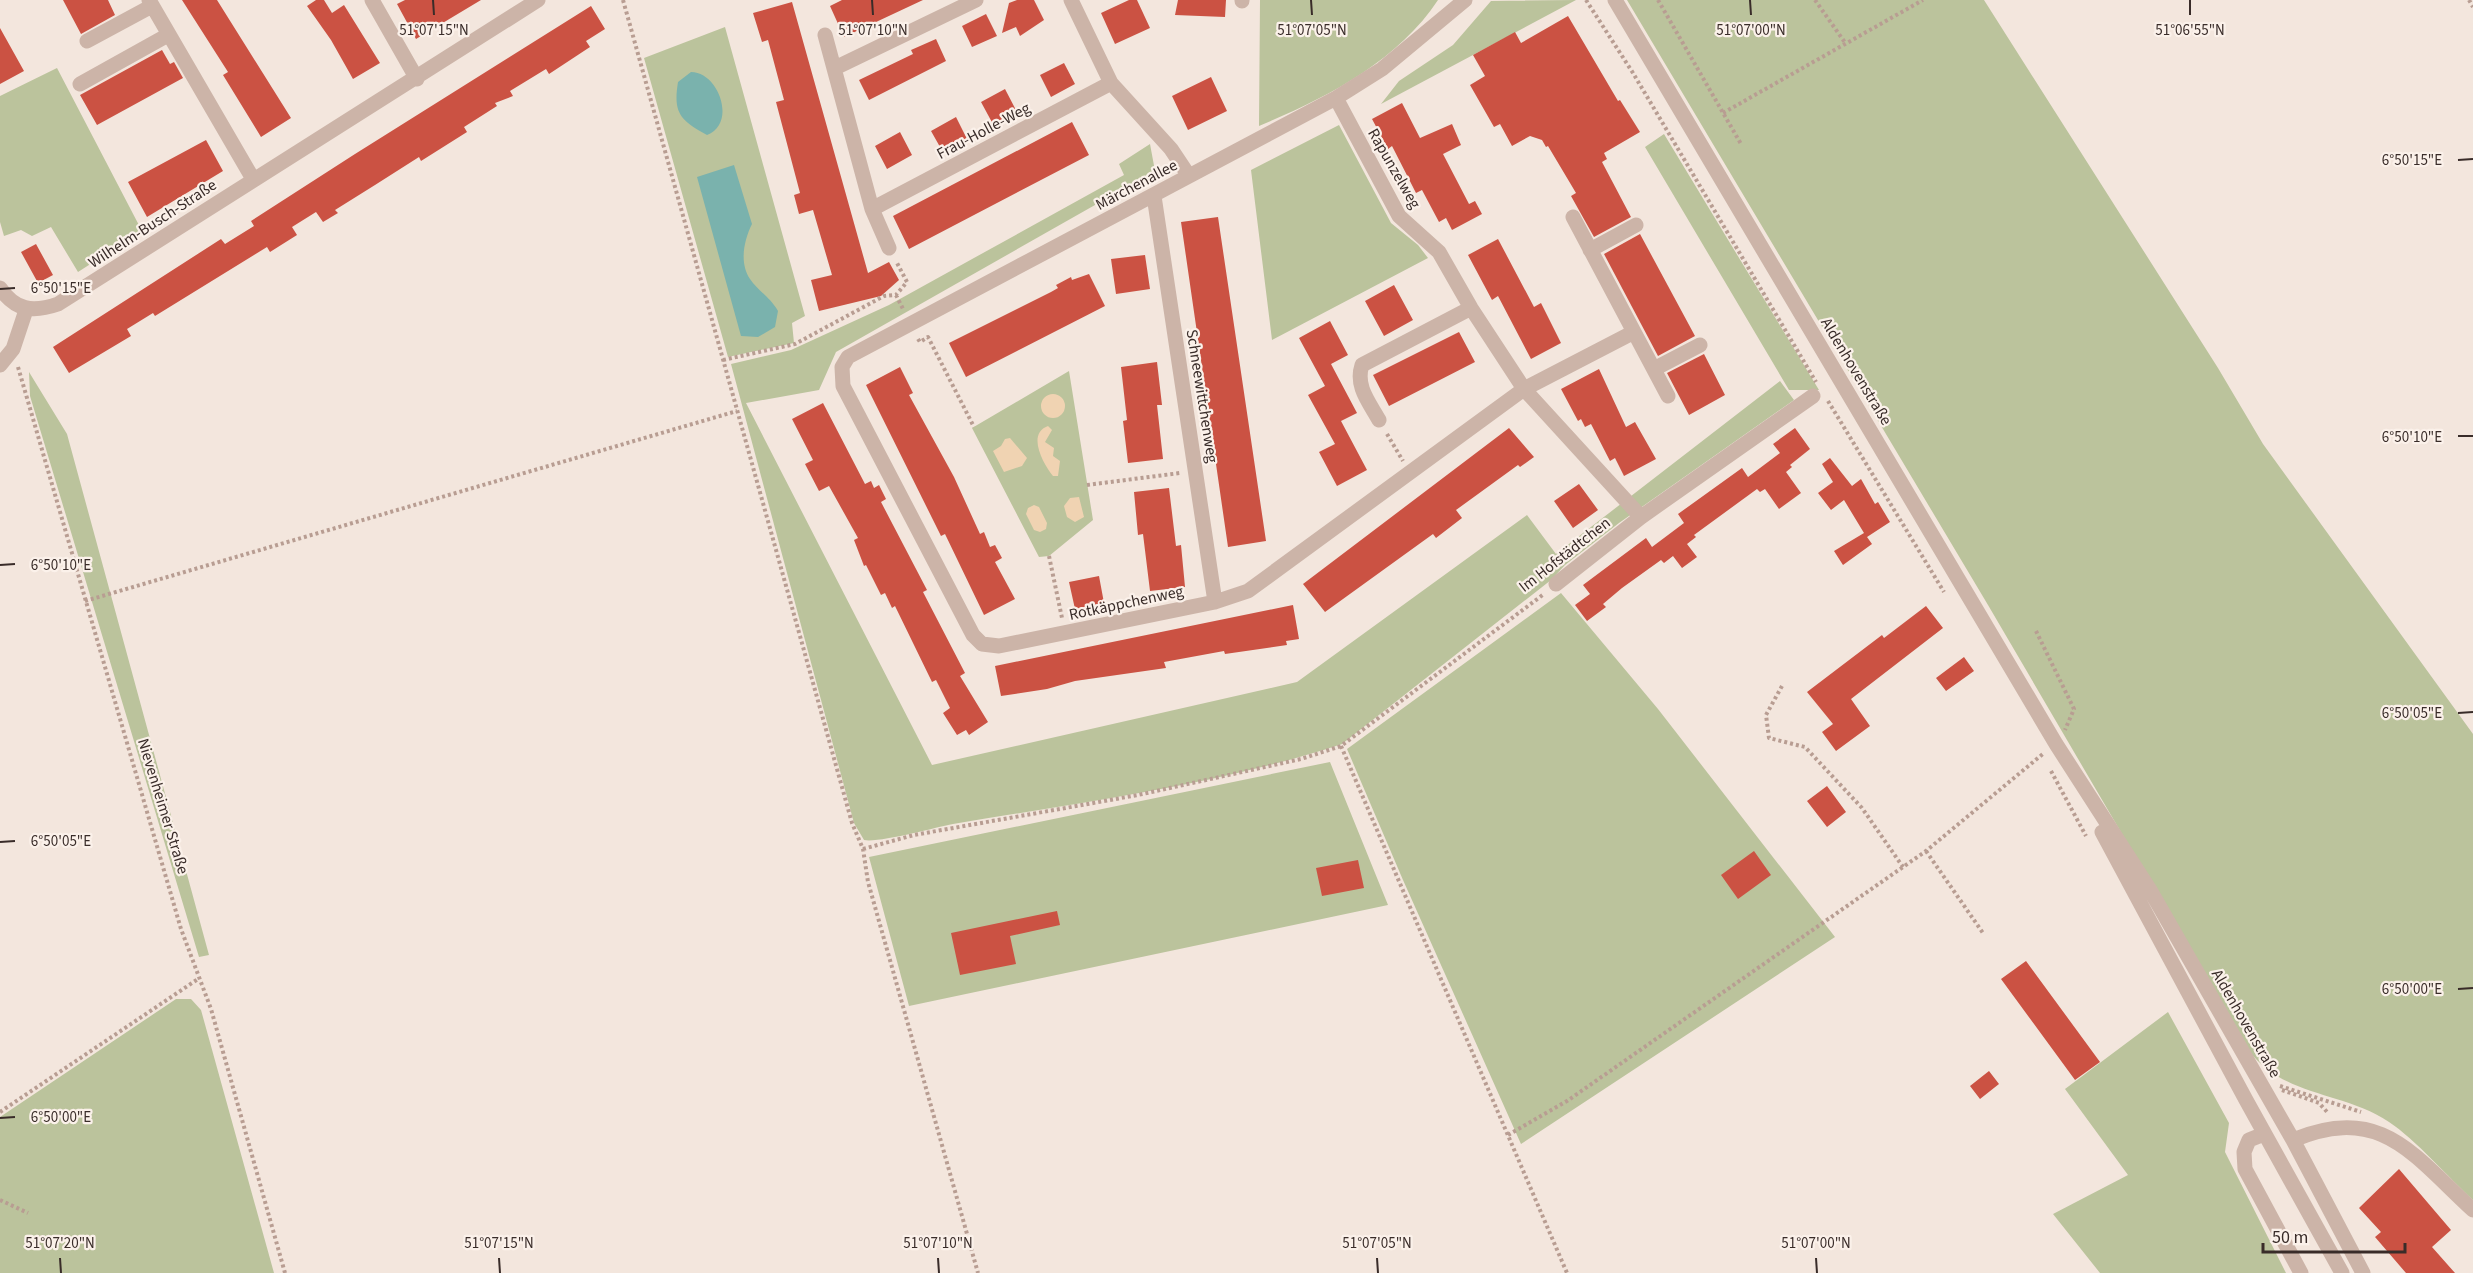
<svg xmlns="http://www.w3.org/2000/svg" width="2473" height="1273" viewBox="0 0 2473 1273" font-family="'Source Sans 3',sans-serif">
	<rect width="100%" height="100%" fill="#f3e6dd"/>
	<path fill="#bbc39c" d="M 1260,0 L 1438,0 C 1397,62 1326,98 1259,126 Z
		M 1576,0 L 1381,104 L 1399,81 L 1453,45 L 1491,1 Z
		M 1627,0 L 1984,0 L 2218,368 L 2263,444 L 2473,734 L 2473,1200 C 2449,1178 2415,1139 2389,1122 C 2342,1091 2286,1098 2249,1051 L 1988,605 Z
		M 725,27 L 805,316 L 792,323 L 794,343 L 728,357 L 644,58 Z
		M 57,68 L 142,231 L 78,272 L 51,227 L 32,236 L 21,230 L 4,236 L 0,222 L 0,96 Z
		M 1339,125 L 1391,223 L 1418,245 L 1428,258 L 1272,340 L 1251,170 Z
		M 1664,134 L 1819,390 L 1789,390 L 1645,147 Z
		M 1150,144 L 1155,171 L 836,352 L 819,390 L 746,403 L 932,765 L 1297,682 L 1527,515 L 1556,554 L 1780,381 L 1794,400 L 1619,523 L 1565,565 L 1551,580 L 1342,744 C 1217,785 1083,802 953,824 C 933,828 879,843 864,840 L 854,823 L 731,364 L 791,350 L 889,305 L 1124,175 L 1119,164 Z
		M 1069,371 L 1093,520 L 1049,556 L 1039,557 L 972,428 Z
		M 29,372 L 67,434 L 209,955 L 199,957 L 30,396 Z
		M 1561,593 L 1658,709 L 1835,937 L 1521,1144 L 1403,880 L 1347,749 Z
		M 1330,762 L 1388,905 L 909,1006 L 869,857 Z
		M 176,999 L 191,999 L 201,1010 L 274,1273 L 0,1273 L 0,1117 Z
		M 2168,1012 L 2229,1123 L 2225,1152 L 2286,1273 L 2100,1273 L 2053,1214 L 2128,1175 L 2065,1089 Z"/>
	<path fill="#f0d3b2" d="M1041 406a12 12 0 1 1 24 0a12 12 0 1 1-24 0Z
		M 1048,426 L 1052,430 L 1045,442 L 1054,448 L 1053,456 L 1060,461 L 1058,476 L 1053,476 C 1044,465 1026,434 1048,426 Z
		M 1010,438 L 1027,458 L 1022,466 L 1004,472 L 993,451 L 1001,446 L 1005,439 Z
		M 1079,497 L 1084,517 L 1075,522 L 1067,517 L 1064,506 L 1070,498 Z
		M 1034,505 L 1039,507 L 1047,523 L 1046,529 L 1040,532 L 1034,530 L 1026,514 L 1028,508 Z"/>
	<path fill="#7ab2ad" d="M 691,72 C 719,72 737,124 707,135 C 680,120 673,113 678,82 Z
		M 734,165 L 752,224 C 744,240 739,263 750,279 C 758,291 770,297 778,311 L 775,327 L 758,337 L 741,336 L 697,177 Z"/>
	<path fill="#cb5243" d="M 63,0 L 108,0 L 115,15 L 81,34 Z
		M 182,0 L 217,0 L 291,118 L 261,137 L 223,75 L 228,72 Z
		M 316,0 L 324,0 L 332,13 L 344,5 L 380,63 L 353,79 L 331,40 L 307,6 Z
		M 405,0 L 481,0 L 416,39 L 397,4 Z
		M 842,0 L 923,0 L 844,37 L 830,6 Z
		M 1017,0 L 1034,0 L 1044,20 L 1020,36 L 1016,27 L 1002,33 L 1009,3 Z
		M 1129,0 L 1137,0 L 1150,28 L 1115,44 L 1101,13 Z
		M 1178,0 L 1226,0 L 1225,17 L 1175,15 Z
		M 792,2 L 868,273 L 889,262 L 899,280 L 881,296 L 819,311 L 811,280 L 832,275 L 813,210 L 799,214 L 794,195 L 800,193 L 776,102 L 784,100 L 768,40 L 762,42 L 753,13 Z
		M 591,6 L 605,29 L 586,41 L 590,47 L 549,74 L 546,69 L 510,91 L 513,96 L 495,103 L 497,106 L 464,127 L 467,132 L 421,161 L 419,157 L 375,185 L 335,210 L 338,213 L 323,222 L 316,212 L 292,227 L 297,235 L 270,252 L 267,247 L 155,316 L 153,313 L 127,329 L 131,336 L 69,373 L 53,347 L 221,239 L 225,244 L 254,226 L 251,221 L 355,154 Z
		M 986,14 L 997,36 L 972,47 L 962,26 Z
		M 1568,16 L 1618,101 L 1620,100 L 1640,132 L 1604,153 L 1607,159 L 1602,162 L 1631,217 L 1594,237 L 1571,196 L 1576,193 L 1548,146 L 1546,147 L 1542,140 L 1530,136 L 1512,146 L 1500,124 L 1494,127 L 1470,85 L 1485,76 L 1473,55 L 1515,32 L 1521,43 Z
		M 0,28 L 24,71 L 0,84 Z
		M 936,39 L 946,61 L 869,100 L 859,80 L 913,54 L 911,50 Z
		M 162,50 L 170,64 L 174,62 L 183,78 L 97,125 L 80,95 Z
		M 1064,63 L 1075,84 L 1051,97 L 1040,75 Z
		M 1211,77 L 1227,111 L 1188,130 L 1172,96 Z
		M 1005,89 L 1018,114 L 994,126 L 981,102 Z
		M 1402,103 L 1420,138 L 1452,124 L 1461,145 L 1443,154 L 1469,204 L 1475,201 L 1482,214 L 1452,230 L 1446,218 L 1439,222 L 1422,190 L 1416,193 L 1392,146 L 1388,149 L 1372,119 Z
		M 956,117 L 968,141 L 944,154 L 931,131 Z
		M 1072,122 L 1089,155 L 909,249 L 893,216 Z
		M 900,132 L 912,155 L 887,169 L 875,146 Z
		M 206,140 L 223,171 L 147,217 L 128,182 Z
		M 1218,217 L 1266,541 L 1228,547 L 1181,222 Z
		M 1640,234 L 1695,336 L 1658,356 L 1604,254 Z
		M 1498,239 L 1534,307 L 1541,303 L 1561,343 L 1531,359 L 1498,296 L 1492,300 L 1468,255 Z
		M 36,244 L 53,275 L 38,283 L 21,252 Z
		M 1145,255 L 1150,289 L 1116,294 L 1111,259 Z
		M 1089,274 L 1105,306 L 966,377 L 949,343 L 1051,292 L 1058,288 L 1056,285 L 1071,277 L 1072,280 Z
		M 1394,285 L 1413,320 L 1384,336 L 1365,301 Z
		M 1330,321 L 1348,355 L 1331,364 L 1357,413 L 1341,421 L 1367,470 L 1337,486 L 1319,452 L 1335,444 L 1308,395 L 1325,386 L 1299,338 Z
		M 1459,332 L 1475,362 L 1389,406 L 1373,375 Z
		M 1704,354 L 1725,395 L 1689,415 L 1667,373 Z
		M 1157,362 L 1162,405 L 1157,405 L 1163,459 L 1128,463 L 1123,421 L 1127,420 L 1121,367 Z
		M 900,367 L 913,393 L 909,395 L 954,477 L 980,534 L 984,532 L 990,547 L 995,545 L 1002,558 L 995,562 L 1015,599 L 984,615 L 945,534 L 941,536 L 866,385 Z
		M 1599,369 L 1626,427 L 1635,422 L 1656,459 L 1624,476 L 1615,458 L 1610,461 L 1591,424 L 1585,427 L 1581,419 L 1578,421 L 1561,389 Z
		M 823,403 L 865,484 L 871,481 L 874,488 L 879,485 L 886,499 L 881,502 L 927,590 L 923,592 L 965,673 L 960,676 L 988,722 L 969,735 L 966,730 L 957,735 L 943,713 L 950,708 L 936,680 L 932,682 L 895,606 L 892,608 L 885,593 L 881,595 L 866,565 L 864,566 L 854,540 L 858,538 L 829,486 L 819,491 L 805,464 L 813,460 L 792,419 Z
		M 1509,428 L 1534,457 L 1520,467 L 1518,465 L 1456,510 L 1462,518 L 1436,538 L 1433,534 L 1325,612 L 1303,584 Z
		M 1795,428 L 1810,449 L 1790,465 L 1792,467 L 1786,472 L 1801,493 L 1779,509 L 1765,489 L 1760,492 L 1757,489 L 1694,535 L 1696,537 L 1687,544 L 1697,557 L 1682,568 L 1673,556 L 1664,563 L 1661,560 L 1622,588 L 1603,604 L 1606,607 L 1587,621 L 1575,605 L 1590,594 L 1583,585 L 1646,538 L 1652,547 L 1684,523 L 1678,514 L 1742,468 L 1748,477 L 1780,453 L 1773,444 Z
		M 1830,458 L 1852,486 L 1861,479 L 1875,504 L 1878,502 L 1890,522 L 1867,537 L 1872,544 L 1843,565 L 1834,551 L 1864,533 L 1844,500 L 1831,510 L 1818,493 L 1833,482 L 1822,464 Z
		M 1579,484 L 1598,510 L 1573,528 L 1554,501 Z
		M 1169,488 L 1176,546 L 1181,545 L 1185,587 L 1150,591 L 1143,534 L 1138,535 L 1134,492 Z
		M 1099,576 L 1104,603 L 1075,609 L 1069,582 Z
		M 1293,605 L 1299,639 L 1286,641 L 1287,645 L 1225,654 L 1224,651 L 1164,662 L 1166,668 L 1075,681 L 1047,689 L 1001,696 L 995,666 Z
		M 1926,606 L 1943,628 L 1851,699 L 1870,726 L 1836,751 L 1822,732 L 1833,724 L 1807,692 L 1882,635 L 1884,638 Z
		M 1964,657 L 1974,671 L 1946,691 L 1936,678 Z
		M 1827,786 L 1846,812 L 1827,827 L 1807,801 Z
		M 1754,851 L 1771,875 L 1738,899 L 1721,875 Z
		M 1358,860 L 1364,888 L 1322,896 L 1316,868 Z
		M 1057,911 L 1060,925 L 1010,936 L 1016,964 L 960,975 L 951,933 Z
		M 2026,961 L 2100,1062 L 2075,1080 L 2001,979 Z
		M 1989,1071 L 1999,1084 L 1980,1099 L 1970,1086 Z
		M 2399,1169 L 2451,1230 L 2432,1247 L 2455,1273 L 2406,1273 L 2375,1237 L 2381,1232 L 2359,1208 Z"/>
	<g fill="none" stroke-linecap="round" stroke-linejoin="round">
		<path stroke="#b89d92" stroke-width="4" stroke-dasharray="3 3" stroke-linecap="butt" d="M 623,0 L 852,823 L 863,849 L 868,882 L 978,1273
			M 1586,0 L 1633,73 L 1816,382
			M 1658,0 L 1741,144
			M 1815,0 L 1846,44
			M 2469,0 L 2473,7
			M 1723,113 L 1923,0
			M 896,295 L 904,311
			M 918,339 L 920,342 L 928,337 L 974,427
			M 723,360 L 795,344 L 884,296 L 896,295 L 907,282 L 896,261
			M 18,367 L 181,929 L 211,1009 L 285,1273
			M 1828,401 L 1944,592
			M 1387,434 L 1403,461
			M 1087,485 L 1180,473
			M 1049,556 L 1062,618
			M 85,601 L 737,411
			M 2036,631 L 2074,709 L 2065,730
			M 1782,686 L 1766,715 L 1769,738 L 1805,747 L 1862,808 L 1903,867
			M 1341,746 L 1567,1273
			M 2051,771 L 2086,836
			M 863,849 L 914,835 L 1138,795 L 1301,759 L 1341,746 L 1544,594
			M 1926,851 L 1983,933
			M 2280,1086 L 2361,1112
			M 2282,1090 L 2319,1103 L 2328,1113
			M 0,1112 L 198,979
			M 1508,1135 L 1567,1101 L 1926,851 L 2044,753
			M 0,1200 L 28,1213"/>
		<path stroke="#ccb4a8" stroke-width="15" d="M 149,0 L 253,179
			M 372,0 L 417,79
			M 1465,0 L 1382,69 L 1336,98 L 848,357 L 842,367 L 843,386 L 973,635 L 982,644 L 999,646 L 1215,602 L 1248,591 L 1524,389 L 1634,332
			M 1615,0 L 2056,744 L 2150,890 L 2293,1140 L 2363,1273
			M 1242,1 L 1242,0
			M 825,35 L 872,209 L 1111,83 L 1071,0
			M 87,41 L 152,6
			M 835,68 L 976,0
			M 1111,83 L 1171,149 L 1189,176
			M 80,84 L 168,35
			M 1336,98 L 1399,216 L 1439,252 L 1471,308 L 1524,389 L 1641,517
			M 1154,196 L 1215,602
			M 872,209 L 889,248
			M 1573,217 L 1668,396
			M 1590,250 L 1636,225
			M 0,288 C 15,310 32,313 58,304 L 538,0
			M 0,365 L 13,349 L 26,310
			M 1654,369 L 1700,345
			M 1379,420 C 1369,402 1355,386 1362,365 L 1471,308
			M 1556,584 L 1641,517 L 1813,396
			M 2102,832 L 2246,1100 L 2342,1273
			M 2264,1134 L 2249,1140 L 2244,1152 L 2245,1169 L 2301,1273
			M 2293,1140 C 2381,1103 2413,1155 2473,1210"/>
	</g>
	<path fill="none" stroke="#392c29" stroke-width="2" d="M 433,0 L 434,15M 872,0 L 873,15M 1311,0 L 1312,15M 1750,0 L 1751,15M 2190,0 L 2190,15M 2458,160 L 2473,159M 0,289 L 15,288M 2458,436 L 2473,436M 0,565 L 15,564M 2458,713 L 2473,712M 0,842 L 15,841M 2458,989 L 2473,988M 0,1118 L 15,1117M 60,1258 L 61,1273M 499,1258 L 500,1273M 938,1258 L 939,1273M 1377,1258 L 1378,1273M 1816,1258 L 1817,1273"/>
	<g text-anchor="middle" stroke-width="4.5" stroke-linejoin="round" paint-order="stroke">
		<g font-size="16" fill="#392c29" stroke="#fbf1ea">
			<text transform="translate(983 130) rotate(-28)" y="6">Frau-Holle-Weg</text>
			<text transform="translate(1395 168) rotate(60)" y="6">Rapunzelweg</text>
			<text transform="translate(1136 184) rotate(-28)" y="6">Märchenallee</text>
			<text transform="translate(152 223) rotate(-33)" y="6">Wilhelm-Busch-Straße</text>
			<text transform="translate(1857 371) rotate(59)" y="6">Aldenhovenstraße</text>
			<text transform="translate(1203 396) rotate(81)" y="6">Schneewittchenweg</text>
			<text transform="translate(1564 554) rotate(-38)" y="6">Im Hofstädtchen</text>
			<text transform="translate(1126 602) rotate(-12)" y="6">Rotkäppchenweg</text>
			<text transform="translate(164 806) rotate(73)" y="6">Nievenheimer Straße</text>
			<text transform="translate(2247 1023) rotate(60)" y="6">Aldenhovenstraße</text>
		</g>
	</g>
	<g font-size="15" text-anchor="middle" fill="#392c29" stroke="#fbf1ea" stroke-width="4.5" stroke-linejoin="round" paint-order="stroke">
		<text x="434" y="35">51°07'15"N</text>
		<text x="873" y="35">51°07'10"N</text>
		<text x="1312" y="35">51°07'05"N</text>
		<text x="1751" y="35">51°07'00"N</text>
		<text x="2190" y="35">51°06'55"N</text>
		<text x="2412" y="165">6°50'15"E</text>
		<text x="61" y="293">6°50'15"E</text>
		<text x="2412" y="442">6°50'10"E</text>
		<text x="61" y="570">6°50'10"E</text>
		<text x="2412" y="718">6°50'05"E</text>
		<text x="61" y="846">6°50'05"E</text>
		<text x="2412" y="994">6°50'00"E</text>
		<text x="61" y="1122">6°50'00"E</text>
		<text x="60" y="1248">51°07'20"N</text>
		<text x="499" y="1248">51°07'15"N</text>
		<text x="938" y="1248">51°07'10"N</text>
		<text x="1377" y="1248">51°07'05"N</text>
		<text x="1816" y="1248">51°07'00"N</text>
	</g>
	<path d="M2263 1243v9h142v-9" fill="none" stroke="#392c29" stroke-width="3"/>
	<text x="2272" y="1243" font-size="18" fill="#392c29" stroke="#fbf1ea" stroke-width="4.5" paint-order="stroke">50 m</text>
</svg>
